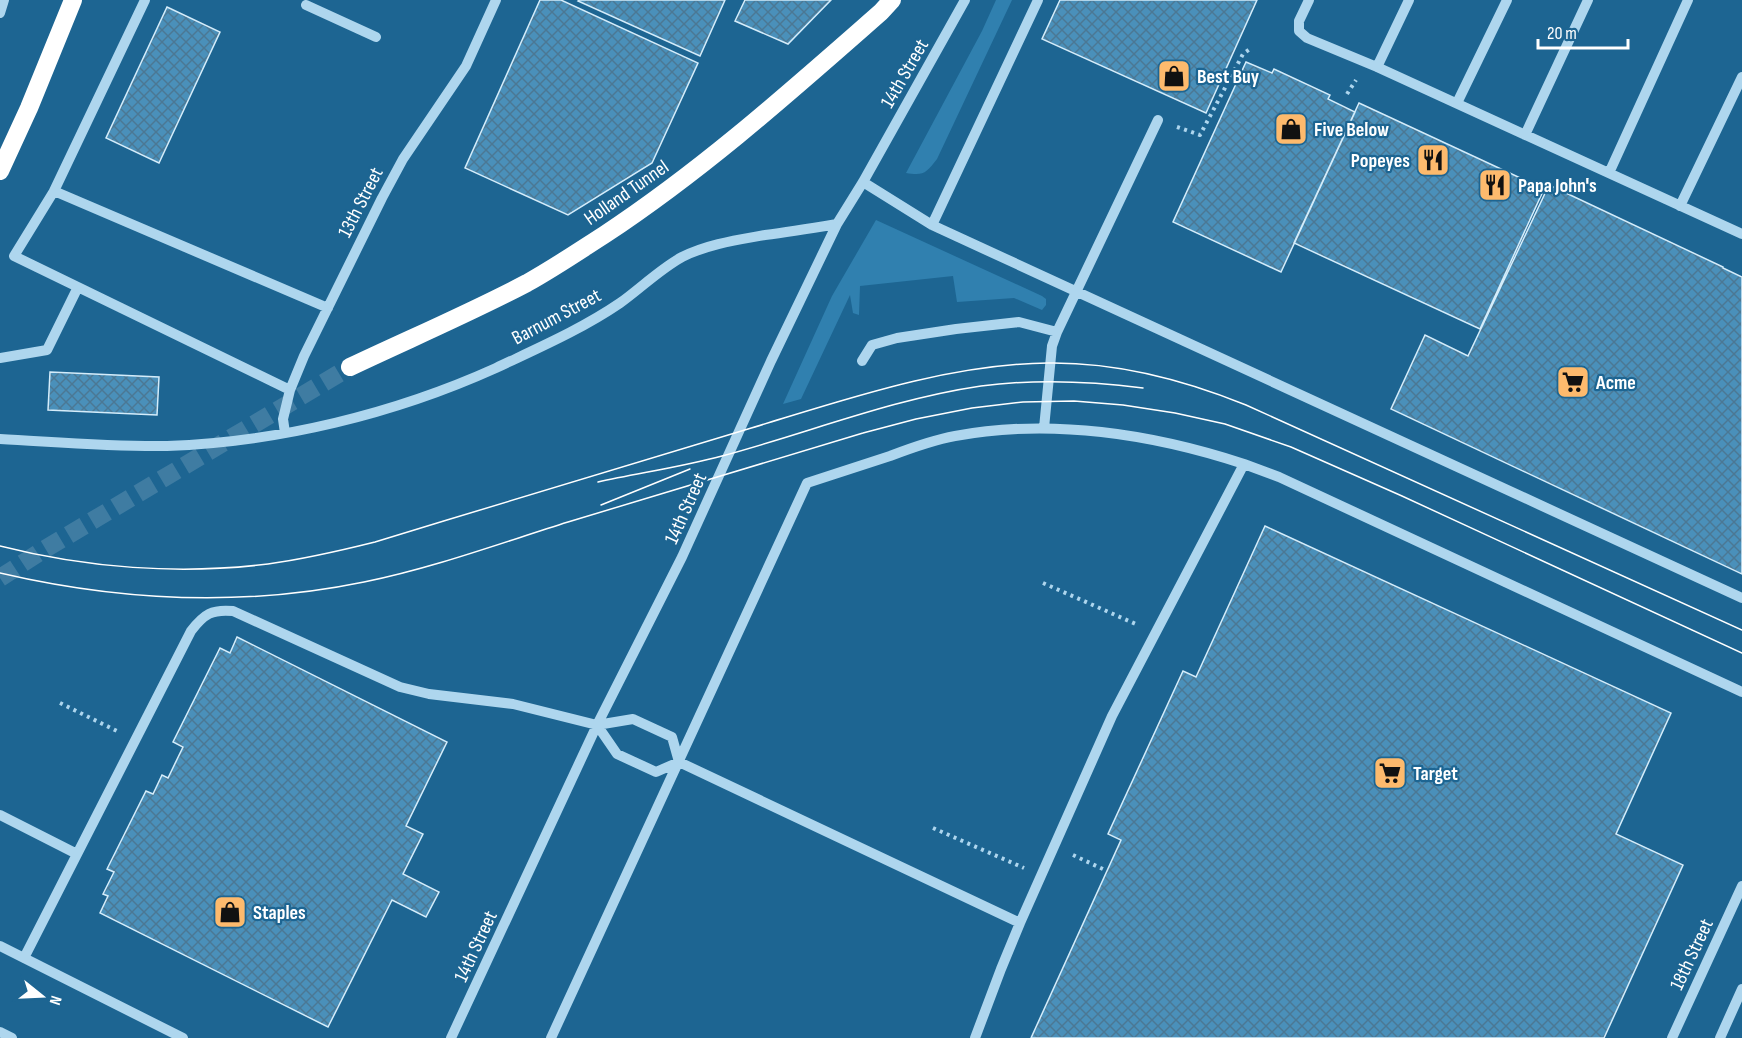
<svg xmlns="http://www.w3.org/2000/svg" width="1742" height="1038" viewBox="0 0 1742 1038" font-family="'Sofia Sans Condensed',sans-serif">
	<defs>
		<pattern id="building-cross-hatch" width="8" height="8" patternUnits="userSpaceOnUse" patternTransform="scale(1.5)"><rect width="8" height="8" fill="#4a90ba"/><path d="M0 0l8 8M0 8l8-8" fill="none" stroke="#4b7894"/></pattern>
	</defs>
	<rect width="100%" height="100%" fill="#1d6592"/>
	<path fill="#3080af" d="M 996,0 L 1012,0 L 937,159 C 926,173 924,176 906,173 L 982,31 Z
		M 876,220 L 1042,296 L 1046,299 L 1046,305 L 1042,310 L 1014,298 L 957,302 L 953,276 L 860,286 L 859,315 L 853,313 L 850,295 L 801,399 L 783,404 L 832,296 Z"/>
	<path fill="url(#building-cross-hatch)" stroke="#d4ecfa" stroke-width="1.5" d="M 540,0 L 561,0 L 698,63 L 652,163 L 568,215 L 465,168 Z
		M 579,0 L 725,0 L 700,56 L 578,1 Z
		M 745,0 L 831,0 L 788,44 L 735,21 Z
		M 1060,0 L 1257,0 L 1206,113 L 1042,39 Z
		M 167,7 L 220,32 L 159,163 L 106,138 Z
		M 1246,62 L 1272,73 L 1274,69 L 1330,95 L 1328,99 L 1355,112 L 1281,272 L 1173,222 Z
		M 1359,103 L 1544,189 L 1480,329 L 1294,243 Z
		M 1549,185 L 1723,267 L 1723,268 L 1742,277 L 1742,574 L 1391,409 L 1425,335 L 1468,356 Z
		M 50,372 L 159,377 L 157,415 L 48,410 Z
		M 1265,526 L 1671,713 L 1616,834 L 1683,865 L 1604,1038 L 1031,1038 L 1121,840 L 1108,834 L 1183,671 L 1196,677 Z
		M 237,637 L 447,742 L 406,826 L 423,834 L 403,874 L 439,892 L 426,917 L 392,900 L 328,1027 L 100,913 L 108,896 L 103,894 L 114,872 L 107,869 L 146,791 L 153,794 L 162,775 L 168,778 L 183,747 L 173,742 L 220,648 L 230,653 Z"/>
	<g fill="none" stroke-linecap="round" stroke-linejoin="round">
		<path stroke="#3f7ca2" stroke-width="18" stroke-dasharray="18 9" stroke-linecap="butt" d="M 0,578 L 40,552 L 350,367"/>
		<path stroke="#aed6ee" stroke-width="4" stroke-dasharray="3 4.5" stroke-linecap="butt" d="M 1347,94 L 1356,80
			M 1177,127 L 1200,135 L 1243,54 L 1250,49
			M 1043,583 L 1138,625
			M 60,703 L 119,732
			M 933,828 L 1024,868
			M 1073,855 L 1107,871"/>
		<path stroke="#aed6ee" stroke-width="10" d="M 145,0 L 54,191 L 328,308
			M 1309,0 L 1299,21 L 1299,31 L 1307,38 L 1377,67 L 1742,234
			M 306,5 L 376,37
			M 0,13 L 4,0
			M 1377,67 L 1409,0
			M 1457,103 L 1507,0
			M 1525,135 L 1588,0
			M 1609,173 L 1688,0
			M 863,182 L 932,225 L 1742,598
			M 54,191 L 14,256 L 290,390
			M 1680,206 L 1742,77
			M 932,225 L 1038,0
			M 0,358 L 47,350 L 78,287
			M 862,361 L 872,345 L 897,338 L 956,329 L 1019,322 L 1057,332
			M 1044,428 L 1052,346 L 1057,332 L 1158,120
			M 285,433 L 283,419 L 290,390 L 304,356 L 382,198 L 403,159 L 466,66 L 496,0
			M 0,439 C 56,442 112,447 167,446 C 279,442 394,414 496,368 C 538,348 582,329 620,303 C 641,288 660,269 682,257 C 708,244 737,240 765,235 C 789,232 813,228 837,224
			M 597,725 L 617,754 L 656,772 L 679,762 L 1020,923
			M 0,815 L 77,854
			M 0,946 L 183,1038
			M 24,958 L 191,631 C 204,614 212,609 233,611 L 400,687 L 429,694 L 513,704 L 597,725 L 633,719 L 672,737 L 679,762
			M 0,1032 L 12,1038
			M 451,1038 L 597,725 L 682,557 L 771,361 L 837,224 L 863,182 L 965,0
			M 551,1038 L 807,483 C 835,474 862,465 890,456 C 911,448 933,440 955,436 C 1051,418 1153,434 1244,464
			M 975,1038 L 1001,969 L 1020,923 L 1112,716 L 1244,464 L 1279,477 L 1742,692
			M 1672,1038 L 1742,886
			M 1720,1038 L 1742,989"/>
		<path stroke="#fff" stroke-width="18" d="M 0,171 L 29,108 L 73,0
			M 350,367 C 409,339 470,313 527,283 C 554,268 579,251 604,235 C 704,169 791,91 881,12 L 892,0"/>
		<path stroke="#fff" stroke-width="1.5" d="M 598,482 C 639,473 681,467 722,456 C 808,433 892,399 981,386 C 1035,379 1089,381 1143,388
			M 601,505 L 690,469
			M 0,546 C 86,568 179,575 268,564 C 304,559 339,551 375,542 C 499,504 623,467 748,429 C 844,400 947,364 1048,363 C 1117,362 1182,379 1246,405 L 1742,630
			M 0,573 C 120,601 243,607 364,582 C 433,568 501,543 568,522 C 667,493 765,463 863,433 L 916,419 L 972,408 L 1023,402 L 1074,401 L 1123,405 L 1175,413 L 1225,424 L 1291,447 L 1402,496 L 1742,653"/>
	</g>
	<defs>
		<g id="shop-square" transform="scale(1.725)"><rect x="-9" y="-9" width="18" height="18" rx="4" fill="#fdba6d" stroke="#1d6592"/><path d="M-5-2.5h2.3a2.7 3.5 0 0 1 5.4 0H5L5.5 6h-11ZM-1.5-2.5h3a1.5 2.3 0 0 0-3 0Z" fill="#111"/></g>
		<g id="restaurant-square" transform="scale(1.725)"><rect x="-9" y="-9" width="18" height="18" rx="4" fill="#fdba6d" stroke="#1d6592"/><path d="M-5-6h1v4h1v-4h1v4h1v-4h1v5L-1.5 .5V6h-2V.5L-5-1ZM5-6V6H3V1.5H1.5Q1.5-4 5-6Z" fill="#111"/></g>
		<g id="supermarket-square" transform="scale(1.725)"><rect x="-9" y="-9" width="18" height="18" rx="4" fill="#fdba6d" stroke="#1d6592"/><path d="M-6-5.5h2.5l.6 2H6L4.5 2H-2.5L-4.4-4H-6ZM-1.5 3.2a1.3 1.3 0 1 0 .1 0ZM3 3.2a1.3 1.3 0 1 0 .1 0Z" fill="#111"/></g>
	</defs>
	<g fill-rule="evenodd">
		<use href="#shop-square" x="1174" y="76"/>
		<use href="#shop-square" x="1291" y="129"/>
		<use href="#restaurant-square" x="1433" y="160"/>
		<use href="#restaurant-square" x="1495" y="185"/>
		<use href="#supermarket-square" x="1573" y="382"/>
		<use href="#supermarket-square" x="1390" y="773"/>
		<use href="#shop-square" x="230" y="912"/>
	</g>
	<g text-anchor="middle" stroke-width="4.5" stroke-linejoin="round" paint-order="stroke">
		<g font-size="20" fill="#fff" stroke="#1d6592">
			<text transform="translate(904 73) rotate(-60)" y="7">14th Street</text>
			<text transform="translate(626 192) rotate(-35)" y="7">Holland Tunnel</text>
			<text transform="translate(360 202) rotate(-63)" y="7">13th Street</text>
			<text transform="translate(556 316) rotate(-28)" y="7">Barnum Street</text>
			<text transform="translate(685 508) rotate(-66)" y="7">14th Street</text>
			<text transform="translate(475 946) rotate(-65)" y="7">14th Street</text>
			<text transform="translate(1691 954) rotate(-65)" y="7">18th Street</text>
		</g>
		<g font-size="20" font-weight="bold" fill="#fff" stroke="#1d6592" text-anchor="start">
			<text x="1197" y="83">Best Buy</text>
			<text x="1314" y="136">Five Below</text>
			<text x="1410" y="167" text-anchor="end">Popeyes</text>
			<text x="1518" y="192">Papa John's</text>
			<text x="1596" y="389">Acme</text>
			<text x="1413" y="780">Target</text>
			<text x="253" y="919">Staples</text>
		</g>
	</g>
	<g transform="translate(42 996) rotate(108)" stroke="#1d6592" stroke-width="4.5" paint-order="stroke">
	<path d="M0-4.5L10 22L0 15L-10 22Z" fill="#ffffff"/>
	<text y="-9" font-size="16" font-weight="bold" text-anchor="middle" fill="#ffffff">N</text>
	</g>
	<path d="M1538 39v9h90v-9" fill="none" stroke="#ffffff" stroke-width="3"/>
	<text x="1547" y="39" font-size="18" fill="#ffffff" stroke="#1d6592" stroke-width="4.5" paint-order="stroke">20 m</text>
</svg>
